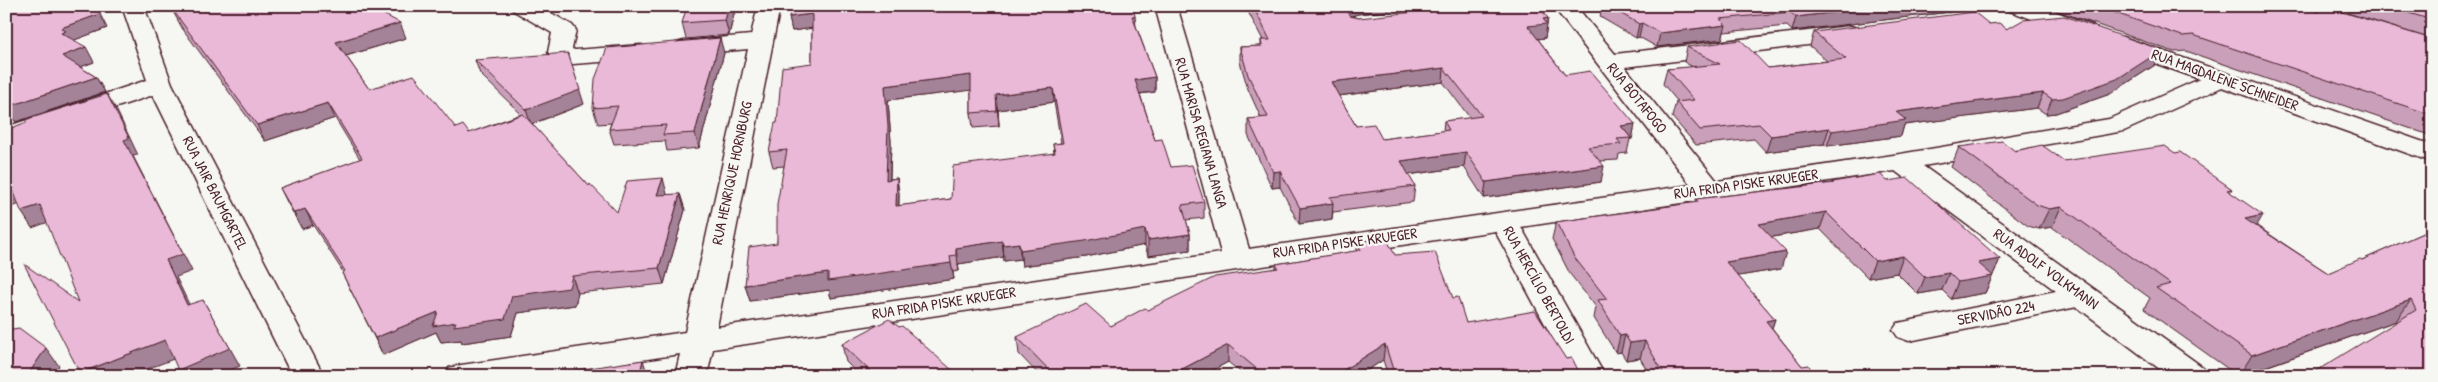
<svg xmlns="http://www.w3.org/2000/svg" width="2438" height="382" viewBox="0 0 2438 382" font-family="'Patrick Hand',sans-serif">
	<rect width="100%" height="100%" fill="#f6f6f2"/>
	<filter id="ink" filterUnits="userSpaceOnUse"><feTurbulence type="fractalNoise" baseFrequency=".02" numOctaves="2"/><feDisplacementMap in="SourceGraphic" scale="10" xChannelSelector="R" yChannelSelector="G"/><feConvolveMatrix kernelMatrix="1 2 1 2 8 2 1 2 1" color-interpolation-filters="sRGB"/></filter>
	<g filter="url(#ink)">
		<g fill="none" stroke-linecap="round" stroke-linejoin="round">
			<g stroke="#4a1f2b" stroke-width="3">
				<path id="street" d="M 122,6 L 144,6 L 172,84 L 324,376 L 292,376 L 153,95 L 6,144 L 6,127 L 147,80 Z
					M 511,6 L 539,6 L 572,25 L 576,30 L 572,49 L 575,50 L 641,45 L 649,47 L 653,52 L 649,57 L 641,59 L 573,64 C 564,62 554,60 548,52 L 552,33 L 514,11 Z
					M 758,6 L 780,6 L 717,327 L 1221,253 L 1155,6 L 1177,6 L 1249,249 L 1691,185 L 1553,6 L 1576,6 L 1615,54 L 1850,26 L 1858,28 L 1862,33 L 1858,38 L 1850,40 L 1625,67 L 1717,181 L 1900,154 L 2109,119 L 2211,74 L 2220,72 L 2229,74 L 2232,79 L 2229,84 L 2124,131 L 1923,166 L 2204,368 L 2208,376 L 2169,376 L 2077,307 L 1909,341 L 1898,337 L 1893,330 L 1898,323 L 2056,291 L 1895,171 L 1521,227 L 1605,376 L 1573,376 L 1495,231 L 713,349 L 707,376 L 675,376 L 680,354 L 538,376 L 445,376 L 449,368 L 461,365 L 685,332 L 748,49 L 684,55 L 676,53 L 672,48 L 676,43 L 684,41 L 751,35 Z"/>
			</g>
			<g stroke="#4a1f2b" stroke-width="3">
				<path id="secondary" d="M 2007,6 L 2040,6 L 2092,25 L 2096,30 L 2092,35 L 2084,37 L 2076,35 L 2010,11 Z
					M 2123,37 L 2432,145 L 2432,162 L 2115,49 L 2111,44 L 2115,39 Z"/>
			</g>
			<use href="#street" fill="#f6f6f2" fill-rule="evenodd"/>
			<use href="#secondary" fill="#f6f6f2" fill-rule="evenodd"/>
		</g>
		<path fill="#c99fba" stroke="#4a1f2b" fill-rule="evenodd" d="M 6,6 L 107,28 L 74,40 L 94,62 L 80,67 L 96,77 L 105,92 L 16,122 L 6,113 Z
			M 170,6 L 368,6 L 406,38 L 346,56 L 369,89 L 469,133 L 521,114 L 480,74 L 475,60 L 584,104 L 532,124 L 589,186 L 617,212 L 667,194 L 667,195 L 680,194 L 685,210 L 664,284 L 578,293 L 575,305 L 518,313 L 511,336 L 462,343 L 461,340 L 441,342 L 436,332 L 383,355 L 342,273 L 343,272 L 313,225 L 302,229 L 288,204 L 280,188 L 360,159 L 335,118 L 265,141 L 182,28 Z
			M 736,6 L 729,35 L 686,39 L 682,23 Z
			M 1245,6 L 1432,6 L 1358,14 L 1352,16 L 1359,18 L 1548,18 L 1545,38 L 1538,39 L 1565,75 L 1635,124 L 1632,139 L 1630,139 L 1627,153 L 1619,154 L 1618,160 L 1600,161 L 1601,182 L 1484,198 L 1464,167 L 1408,175 L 1415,186 L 1413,202 L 1333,212 L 1332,219 L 1299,224 L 1280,187 L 1272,188 L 1248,135 L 1248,119 L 1261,118 L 1248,89 L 1240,62 L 1240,47 L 1261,46 L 1261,40 L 1263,40 ZM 1443,82 L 1470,118 L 1444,121 L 1443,131 L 1382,139 L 1356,126 L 1339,96 Z
			M 1602,6 L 1953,6 L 1950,12 L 1792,31 L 1787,26 L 1724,32 L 1722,39 L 1657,47 L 1639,37 L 1636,38 L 1600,17 Z
			M 2044,6 L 2304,6 L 2317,12 L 2432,39 L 2432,136 L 2186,51 L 2174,52 Z
			M 2352,6 L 2432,6 L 2432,39 L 2348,13 Z
			M 1135,16 L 1136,26 L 1155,77 L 1155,92 L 1140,94 L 1155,140 L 1171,167 L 1204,202 L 1204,218 L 1186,220 L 1190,234 L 1190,250 L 1148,256 L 1145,245 L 1086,257 L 1022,266 L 1021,259 L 1004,261 L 1004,257 L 958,264 L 959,271 L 953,272 L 954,279 L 831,298 L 829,290 L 750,301 L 745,285 L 777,243 L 784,166 L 773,167 L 769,152 L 777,123 L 812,63 L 812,28 L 792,31 L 789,17 ZM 971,90 L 971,113 L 973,128 L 999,126 L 998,110 L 1054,102 L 1061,143 L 1053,144 L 1054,153 L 951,199 L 899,206 L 899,194 L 897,178 L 890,179 L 891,142 L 888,100 Z
			M 1989,24 L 2155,65 L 2110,94 L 2056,113 L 2046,114 L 2037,108 L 1904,125 L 1901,136 L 1827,146 L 1824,144 L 1766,152 L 1754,139 L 1696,145 L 1672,117 L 1676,102 L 1678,102 L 1663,84 L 1667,69 L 1693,67 L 1684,62 L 1687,47 L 1768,68 L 1827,61 L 1810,46 L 1814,32 Z
			M 724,53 L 699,148 L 667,151 L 665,141 L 614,144 L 609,129 L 611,123 L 598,124 L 593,108 Z
			M 1959,147 L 2015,151 L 2064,161 L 2175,153 L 2232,189 L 2230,192 L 2257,226 L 2328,273 L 2362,260 L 2432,229 L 2432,376 L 2396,321 L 2240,376 L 2238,376 L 2144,309 L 2150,298 L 2052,227 L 2039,229 L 2028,226 L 1951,167 Z
			M 1887,181 L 2000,259 L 1985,293 L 1951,299 L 1942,290 L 1918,294 L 1897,273 L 1868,278 L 1820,229 L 1772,237 L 1781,269 L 1738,276 L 1775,319 L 1772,328 L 1802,366 L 1813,376 L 1650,376 L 1640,358 L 1626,360 L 1621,352 L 1616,353 L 1594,318 L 1596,307 L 1570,274 L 1552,239 L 1556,222 L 1695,203 L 1696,199 L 1832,183 L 1832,182 Z
			M 1357,242 L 1395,255 L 1453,298 L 1466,323 L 1566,359 L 1581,376 L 1388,376 L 1383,360 L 1359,376 L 1245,376 L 1228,362 L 1202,376 L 1040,376 L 1019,354 L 1017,337 L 1111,326 L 1148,310 L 1276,268 L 1276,264 L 1357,251 Z
			M 842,344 L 959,376 L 860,376 L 846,362 Z"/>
		<path fill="#a48297" stroke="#4a1f2b" d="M 729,6 L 736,6 L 729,35 L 725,20 Z
			M 1348,6 L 1432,6 L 1358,14 L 1348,17 L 1346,10 Z
			M 1888,6 L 1953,6 L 1950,12 L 1792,31 L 1796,17 Z
			M 100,14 L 107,28 L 72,41 L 61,33 L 61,28 Z
			M 812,14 L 814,28 L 792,31 L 789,17 Z
			M 1548,18 L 1545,38 L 1526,40 L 1528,26 L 1543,19 Z
			M 400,23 L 406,38 L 342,57 L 336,42 Z
			M 1642,23 L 1639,37 L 1636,38 L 1639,24 Z
			M 1726,25 L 1722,39 L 1657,47 L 1660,33 Z
			M 720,38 L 724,53 L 699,148 L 695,133 Z
			M 86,47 L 94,62 L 70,71 L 62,56 Z
			M 2162,50 L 2155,65 L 2110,94 L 2056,113 L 2046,114 L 2052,99 Z
			M 568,53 L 584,104 L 531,124 L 526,110 Z
			M 1444,68 L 1443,82 L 1330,97 L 1331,82 Z
			M 971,75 L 973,90 L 888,100 L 891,142 L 889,195 L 886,180 L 885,86 Z
			M 96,77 L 105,92 L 16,122 L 7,107 Z
			M 1155,77 L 1155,92 L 1136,94 L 1135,80 Z
			M 1053,88 L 1054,102 L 998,110 L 999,126 L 996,95 Z
			M 2043,93 L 2037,108 L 1904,125 L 1901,136 L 1827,146 L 1832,131 L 1896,112 Z
			M 107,94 L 116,109 L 138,155 L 133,156 L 192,271 L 176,277 L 198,323 L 187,305 L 166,260 Z
			M 328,103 L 335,118 L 265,141 L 257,125 Z
			M 1635,124 L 1632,139 L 1630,139 L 1631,138 L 1621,126 Z
			M 1829,128 L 1824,144 L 1766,152 L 1771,136 Z
			M 1466,152 L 1464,167 L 1399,176 L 1401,161 Z
			M 1604,166 L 1601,182 L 1484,198 L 1486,182 Z
			M 1280,171 L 1280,187 L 1272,188 L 1273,172 Z
			M 663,178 L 667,194 L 662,212 L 657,195 Z
			M 897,178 L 899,194 L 898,222 L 896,206 Z
			M 12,187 L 23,203 L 6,209 L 6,189 Z
			M 680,194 L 685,210 L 664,284 L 659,268 Z
			M 1333,203 L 1332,219 L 1299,224 L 1300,208 Z
			M 40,205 L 51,221 L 32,228 L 21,211 Z
			M 2061,207 L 2052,227 L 2039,229 L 2049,209 Z
			M 305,209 L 313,225 L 302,229 L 294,213 Z
			M 1826,212 L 1820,229 L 1754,240 L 1759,224 Z
			M 2263,215 L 2251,236 L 2245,219 Z
			M 1145,229 L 1145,245 L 1086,257 L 1022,266 L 1020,250 Z
			M 1190,234 L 1190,250 L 1148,256 L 1148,240 Z
			M 1002,241 L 1004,257 L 958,264 L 959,271 L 956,248 Z
			M 1019,243 L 1021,259 L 1004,261 L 1003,245 Z
			M 1786,252 L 1781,269 L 1721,279 L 1726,262 Z
			M 1903,256 L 1897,273 L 1868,278 L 1875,261 Z
			M 6,257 L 9,262 L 6,263 Z
			M 2000,259 L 1985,293 L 1951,299 L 1958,282 L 1978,263 Z
			M 951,263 L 954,279 L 831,298 L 829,290 L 750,301 L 745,285 L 828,273 Z
			M 1949,273 L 1942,290 L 1918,294 L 1925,277 Z
			M 572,276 L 578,293 L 575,305 L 518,313 L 511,336 L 462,343 L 461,340 L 441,342 L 436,332 L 383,355 L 375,338 L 438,312 L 456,322 L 512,296 Z
			M 203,300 L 240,366 L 217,376 L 181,376 L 178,370 Z
			M 2411,300 L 2396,321 L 2239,376 L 2252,355 Z
			M 1775,319 L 1769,337 L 1766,321 Z
			M 1625,335 L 1621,352 L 1616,353 L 1620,336 Z
			M 165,340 L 176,358 L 129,376 L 82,376 L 80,373 Z
			M 1645,341 L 1640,358 L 1626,360 L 1630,343 Z
			M 1385,344 L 1383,360 L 1359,376 L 1334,376 Z
			M 1228,345 L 1228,362 L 1202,376 L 1169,376 Z
			M 46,348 L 59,366 L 52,376 L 27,376 Z
			M 643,360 L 648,376 L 639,376 Z"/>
		<path fill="#eab9d8" stroke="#4a1f2b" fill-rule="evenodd" d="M 6,6 L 92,6 L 100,14 L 61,28 L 66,31 L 61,33 L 86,47 L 62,56 L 96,77 L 7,107 L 6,106 Z
			M 173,6 L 368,6 L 400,23 L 336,42 L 369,89 L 414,75 L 456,128 L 463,125 L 469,133 L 523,114 L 589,186 L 590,184 L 617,212 L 627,181 L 663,178 L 657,195 L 680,194 L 659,268 L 572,276 L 569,288 L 512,296 L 505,319 L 454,326 L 456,322 L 433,326 L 438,312 L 375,338 L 342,273 L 345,271 L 305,209 L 294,213 L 280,188 L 362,158 L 328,103 L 257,125 L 175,13 L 178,12 Z
			M 687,6 L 729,6 L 725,20 L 682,23 Z
			M 792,6 L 1133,6 L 1135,16 L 1132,16 L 1155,77 L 1135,80 L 1155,140 L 1162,139 L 1171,167 L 1192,165 L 1204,202 L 1182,205 L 1190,234 L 1148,240 L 1145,229 L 1085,241 L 1020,250 L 1019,243 L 1003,245 L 1002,241 L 956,248 L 956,255 L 950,256 L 951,263 L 828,281 L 828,273 L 745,285 L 749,247 L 777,243 L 777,204 L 787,150 L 769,152 L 775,123 L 777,123 L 782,67 L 812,63 L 812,14 L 789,17 ZM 971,75 L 971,113 L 997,111 L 996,95 L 1053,88 L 1063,143 L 1053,144 L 1055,153 L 953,166 L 951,199 L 896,206 L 897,178 L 886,180 L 888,127 L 885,86 Z
			M 1253,6 L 1348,6 L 1346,10 L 1350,16 L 1359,18 L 1469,6 L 1538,6 L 1548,18 L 1543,19 L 1547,24 L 1528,26 L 1565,75 L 1590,71 L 1635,124 L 1621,126 L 1631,138 L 1617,139 L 1621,144 L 1588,147 L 1604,166 L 1486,182 L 1466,152 L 1401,161 L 1415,186 L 1330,197 L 1333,203 L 1300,208 L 1280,171 L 1273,172 L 1248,119 L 1268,117 L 1248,75 L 1240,47 L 1262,46 L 1261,40 L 1270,40 ZM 1444,68 L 1482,116 L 1444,121 L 1449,130 L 1382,139 L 1374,124 L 1356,126 L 1331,82 Z
			M 1608,6 L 1888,6 L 1796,17 L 1790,12 L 1720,19 L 1726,25 L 1660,33 L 1642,23 L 1639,24 Z
			M 2095,6 L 2304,6 L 2317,12 L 2329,8 L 2432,39 L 2432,115 L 2193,35 L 2182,36 Z
			M 2386,6 L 2432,6 L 2432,20 Z
			M 1974,12 L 1989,24 L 1999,23 L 2007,29 L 2023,20 L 2064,16 L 2162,50 L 2117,79 L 2063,98 L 2052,99 L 2043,93 L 1896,112 L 1906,120 L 1832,131 L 1829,128 L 1771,136 L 1759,124 L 1700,130 L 1676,102 L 1694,100 L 1667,69 L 1720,64 L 1687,47 L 1741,40 L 1768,68 L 1846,59 L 1814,32 Z
			M 720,38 L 695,133 L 663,135 L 666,125 L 609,129 L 618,106 L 593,108 L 595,79 L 607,48 Z
			M 568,53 L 580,90 L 526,110 L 475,60 Z
			M 107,94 L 129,138 L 124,140 L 183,254 L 166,260 L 187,305 L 203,300 L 230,348 L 178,370 L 165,340 L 80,373 L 24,264 L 78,302 L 40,205 L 21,211 L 12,187 L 6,189 L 6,130 L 27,122 L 25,120 Z
			M 2002,141 L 2015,151 L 2042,145 L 2064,161 L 2165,146 L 2175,153 L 2180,152 L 2232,189 L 2227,190 L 2263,215 L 2245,219 L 2328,273 L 2360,259 L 2362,260 L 2432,229 L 2432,376 L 2308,376 L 2416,310 L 2411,300 L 2252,355 L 2156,288 L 2170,284 L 2061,207 L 2049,209 L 2037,205 L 1959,147 Z
			M 1880,174 L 1887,181 L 1908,178 L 2000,259 L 1978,263 L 1993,276 L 1958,282 L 1949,273 L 1925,277 L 1903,256 L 1875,261 L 1826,212 L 1759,224 L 1786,252 L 1726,262 L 1775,319 L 1766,321 L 1802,366 L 1809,365 L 1813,376 L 1666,376 L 1661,369 L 1645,341 L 1630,343 L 1625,335 L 1620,336 L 1598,300 L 1607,299 L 1574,257 L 1556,222 L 1698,202 L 1696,199 L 1834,183 L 1832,182 Z
			M 1386,238 L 1395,255 L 1435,252 L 1453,298 L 1458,297 L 1466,323 L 1535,311 L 1566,359 L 1572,358 L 1581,376 L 1395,376 L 1385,344 L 1334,376 L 1265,376 L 1228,345 L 1169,376 L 1055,376 L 1017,337 L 1086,304 L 1111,326 L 1145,308 L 1148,310 L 1215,277 L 1278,268 L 1276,264 L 1361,250 L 1357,242 Z
			M 889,319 L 899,327 L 902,326 L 959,376 L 875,376 L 842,344 Z
			M 19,328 L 46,348 L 27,376 L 6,376 L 6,330 Z
			M 643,360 L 639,376 L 537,376 Z
			M 2194,371 L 2201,376 L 2185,376 Z"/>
	</g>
	<g text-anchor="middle" stroke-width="4.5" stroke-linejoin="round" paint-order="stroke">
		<g font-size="15" fill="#4a1f2b" stroke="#f6f6f2">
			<text transform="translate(2225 80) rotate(20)" y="5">RUA MAGDALENE SCHNEIDER</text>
			<text transform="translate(1637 98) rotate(51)" y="5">RUA BOTAFOGO</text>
			<text transform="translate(1201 133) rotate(74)" y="5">RUA MARISA REGIANA LANGA</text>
			<text transform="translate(732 173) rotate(-78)" y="5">RUA HENRIQUE HORNBURG</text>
			<text transform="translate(1746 184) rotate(-8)" y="5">RUA FRIDA PISKE KRUEGER</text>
			<text transform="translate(215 193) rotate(63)" y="5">RUA JAIR BAUMGARTEL</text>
			<text transform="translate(1345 243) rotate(-8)" y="5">RUA FRIDA PISKE KRUEGER</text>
			<text transform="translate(2046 269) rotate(36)" y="5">RUA ADOLF VOLKMANN</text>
			<text transform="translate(1539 285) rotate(61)" y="5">RUA HERCÍLIO BERTOLDI</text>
			<text transform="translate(944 303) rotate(-9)" y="5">RUA FRIDA PISKE KRUEGER</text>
			<text transform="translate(1996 313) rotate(-11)" y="5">SERVIDÃO 224</text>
		</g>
	</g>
	<rect width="2438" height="382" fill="none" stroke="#f6f6f2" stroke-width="25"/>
	<rect x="12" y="12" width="2413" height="357" fill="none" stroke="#4a1f2b" stroke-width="2" filter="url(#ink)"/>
</svg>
